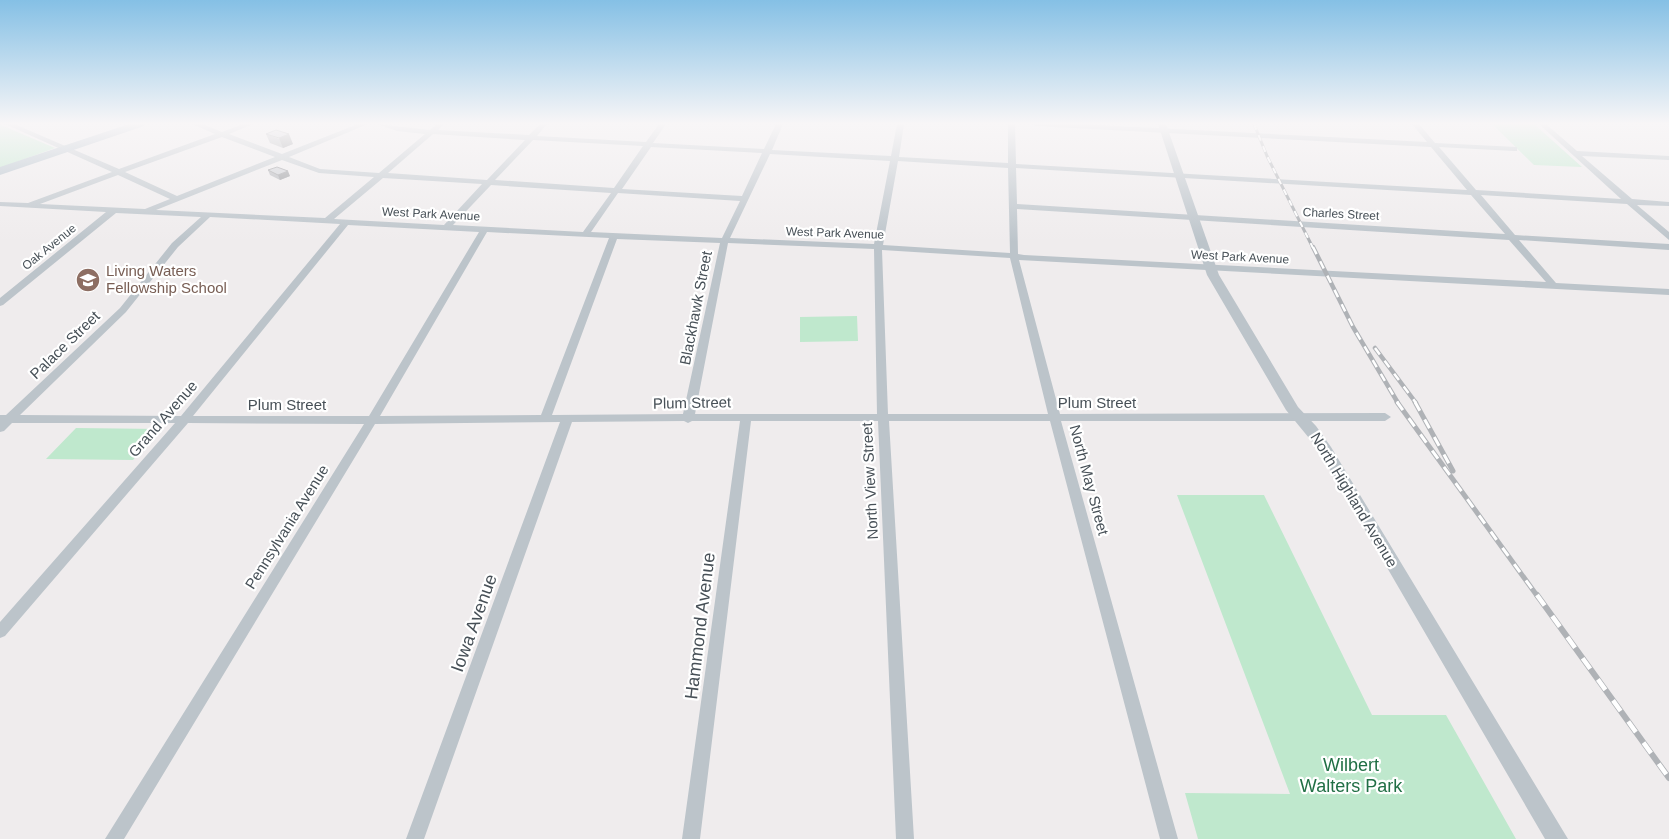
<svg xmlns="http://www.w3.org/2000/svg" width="1669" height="839" viewBox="0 0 1669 839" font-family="Arial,sans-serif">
	<rect width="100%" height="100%" fill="#efeced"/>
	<path fill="#bfe8cd" d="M 1492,124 L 1534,124 L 1582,167 L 1534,165 Z
		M 0,125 L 1,125 L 55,148 L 0,168 Z
		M 857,316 L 858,341 L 800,342 L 800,317 Z
		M 76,428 L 160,429 L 133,460 L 46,459 Z
		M 1177,495 L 1264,495 L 1372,715 L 1446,715 L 1516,839 L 1198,839 L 1185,793 L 1290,794 Z"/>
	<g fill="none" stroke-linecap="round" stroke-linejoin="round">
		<path fill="#bcc4ca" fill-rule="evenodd" d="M 5,124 L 14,124 L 119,169 L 215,134 L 192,124 L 202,124 L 222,132 L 243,124 L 253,124 L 229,134 L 282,154 L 358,124 L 368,124 L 289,157 L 320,169 L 379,173 L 425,134 L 397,131 L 377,124 L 430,130 L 437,124 L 444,124 L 438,130 L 529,135 L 540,124 L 547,124 L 537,136 L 646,142 L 659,124 L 666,124 L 653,143 L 764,149 L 776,124 L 783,124 L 772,150 L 891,156 L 897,124 L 904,124 L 899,157 L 1008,163 L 1008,124 L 1015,124 L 1016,164 L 1467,190 L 1431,147 L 1035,126 L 1032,124 L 1079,124 L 1427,142 L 1412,124 L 1419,124 L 1435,143 L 1517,147 L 1517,151 L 1514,151 L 1439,147 L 1476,190 L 1621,199 L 1539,124 L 1546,124 L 1577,151 L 1669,156 L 1669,160 L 1582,156 L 1632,199 L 1669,202 L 1669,206 L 1637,205 L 1669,232 L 1669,240 L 1627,204 L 1481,195 L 1515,235 L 1669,244 L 1669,250 L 1519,240 L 1556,283 L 1669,289 L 1669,295 L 1019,260 L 1060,414 L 1385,413 L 1391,417 L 1385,421 L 1061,421 L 1178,839 L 1160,839 L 1050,421 L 889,421 L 914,839 L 896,839 L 878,421 L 751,421 L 700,839 L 682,839 L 740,421 L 692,421 L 688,423 L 684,421 L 572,422 L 424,839 L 406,839 L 560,422 L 375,424 L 124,839 L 105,839 L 364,424 L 188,423 L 5,636 L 0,638 L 0,622 L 175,423 L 12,423 L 4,431 L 0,432 L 0,415 L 6,415 L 120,308 L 172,243 L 201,217 L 116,213 L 3,305 L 0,306 L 0,298 L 106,212 L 0,206 L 0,202 L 28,203 L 112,172 ZM 433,134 L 525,140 L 487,180 L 388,173 ZM 222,137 L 275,157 L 177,196 L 125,172 ZM 533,140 L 643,146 L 614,188 L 495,180 ZM 651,147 L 762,153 L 742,196 L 622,189 ZM 770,154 L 890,161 L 874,244 L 730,238 ZM 282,160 L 319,173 L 374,177 L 325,218 L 156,210 ZM 898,161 L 1008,168 L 1010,253 L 883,245 ZM 1016,168 L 1471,195 L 1505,234 L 1017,204 ZM 118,175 L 170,199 L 145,209 L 40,204 ZM 383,178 L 482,184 L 444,225 L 334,219 ZM 491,185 L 611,193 L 583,232 L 453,225 ZM 618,193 L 740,201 L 722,238 L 591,232 ZM 1017,209 L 1509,240 L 1546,282 L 1024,255 L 1018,254 ZM 210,217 L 340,224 L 181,416 L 20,415 L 126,312 L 178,247 ZM 348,225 L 479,232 L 369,416 L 193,416 ZM 487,232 L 609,238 L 541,415 L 380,416 ZM 617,239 L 720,243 L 683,414 L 552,415 ZM 728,243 L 874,249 L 877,414 L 695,414 ZM 882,250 L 1010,258 L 1048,414 L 888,414 Z"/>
		<path fill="#bcc4ca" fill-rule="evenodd" d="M 1158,124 L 1166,124 L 1219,275 L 1298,407 L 1316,426 L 1331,447 L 1568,839 L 1545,839 L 1318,449 L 1286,410 L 1207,275 Z"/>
		<path fill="#afbdc8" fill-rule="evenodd" d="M 129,124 L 145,124 L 144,126 L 0,175 L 0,167 Z"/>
		<g stroke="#afb2b6" stroke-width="3">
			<path id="rail-far3" d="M 1254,124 L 1267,156 L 1313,248"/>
		</g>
		<g stroke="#afb2b6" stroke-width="4.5">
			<path id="rail-far2" d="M 1313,247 L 1353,327 L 1398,403
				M 1375,348 L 1416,403"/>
		</g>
		<g stroke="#afb2b6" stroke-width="5">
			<path id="rail-far1" d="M 1397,402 L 1538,597
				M 1415,402 L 1453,471"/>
		</g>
		<g stroke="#afb2b6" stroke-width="6">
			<path id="rail" d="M 1537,595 L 1669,778"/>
		</g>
		<use href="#rail-far3" stroke="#fff" stroke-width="2" stroke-dasharray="6" stroke-linecap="butt"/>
		<use href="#rail-far2" stroke="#fff" stroke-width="2.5" stroke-dasharray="8" stroke-linecap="butt"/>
		<use href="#rail-far1" stroke="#fff" stroke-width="3" stroke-dasharray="10" stroke-linecap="butt"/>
		<use href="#rail" stroke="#fff" stroke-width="4.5" stroke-dasharray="13" stroke-linecap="butt"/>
	</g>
	<path fill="#abadb2" d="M 266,134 L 293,144 L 283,148 L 270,143 Z
		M 268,170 L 290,176 L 280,180 L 270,175 Z"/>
	<path fill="#8b8d91" d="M 289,134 L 293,144 L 283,148 L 279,138 Z
		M 288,171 L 290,176 L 280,180 L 278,175 Z"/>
	<path fill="#c7c9cf" stroke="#8b8d91" d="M 276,130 L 289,134 L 279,138 L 266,134 Z
		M 277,167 L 288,171 L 278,175 L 268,170 Z"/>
	<linearGradient id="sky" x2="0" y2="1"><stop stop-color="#85c0e5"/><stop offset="0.51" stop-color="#f8f6f7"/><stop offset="1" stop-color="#f8f6f7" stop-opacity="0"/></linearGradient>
	<rect width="1669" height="242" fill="url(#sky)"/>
	<defs>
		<g id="school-disc" transform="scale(1.25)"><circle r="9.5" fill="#8d6e63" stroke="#fff"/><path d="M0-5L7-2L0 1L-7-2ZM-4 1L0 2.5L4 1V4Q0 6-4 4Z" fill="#fff"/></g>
	</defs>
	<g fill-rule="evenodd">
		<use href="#school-disc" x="88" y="280"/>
	</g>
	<g text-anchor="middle" stroke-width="4.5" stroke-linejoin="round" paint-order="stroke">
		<g font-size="12" fill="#475057" stroke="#fff">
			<text transform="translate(431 214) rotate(3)" y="4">West Park Avenue</text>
			<text transform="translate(1341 214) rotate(3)" y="4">Charles Street</text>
			<text transform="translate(835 233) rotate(2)" y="4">West Park Avenue</text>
			<text transform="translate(49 247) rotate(-39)" y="4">Oak Avenue</text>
			<text transform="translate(1240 257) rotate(3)" y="4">West Park Avenue</text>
		</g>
		<g font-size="15" fill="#785e54" stroke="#fff" text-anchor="start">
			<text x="106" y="276">Living Waters<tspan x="106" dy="17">Fellowship School</tspan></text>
		</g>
		<g font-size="15" fill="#475057" stroke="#fff">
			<text transform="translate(696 308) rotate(-79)" y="5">Blackhawk Street</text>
			<text transform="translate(65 345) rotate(-44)" y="5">Palace Street</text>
			<text transform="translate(692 403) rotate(-1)" y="5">Plum Street</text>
			<text x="1097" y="408">Plum Street</text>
			<text x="287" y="410">Plum Street</text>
			<text transform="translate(163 419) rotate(-49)" y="5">Grand Avenue</text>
			<text transform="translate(1089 480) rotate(75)" y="5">North May Street</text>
			<text transform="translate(870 481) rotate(-93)" y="5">North View Street</text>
			<text transform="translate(1354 500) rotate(59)" y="5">North Highland Avenue</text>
			<text transform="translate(287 527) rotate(-58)" y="5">Pennsylvania Avenue</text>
		</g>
		<g font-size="18" fill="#475057" stroke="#fff">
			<text transform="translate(474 623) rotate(-70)" y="6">Iowa Avenue</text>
			<text transform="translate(700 626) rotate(-83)" y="6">Hammond Avenue</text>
		</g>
		<g font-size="18" fill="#216f45" stroke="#fff">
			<text x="1351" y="771">Wilbert<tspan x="1351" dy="21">Walters Park</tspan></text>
		</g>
	</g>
</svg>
